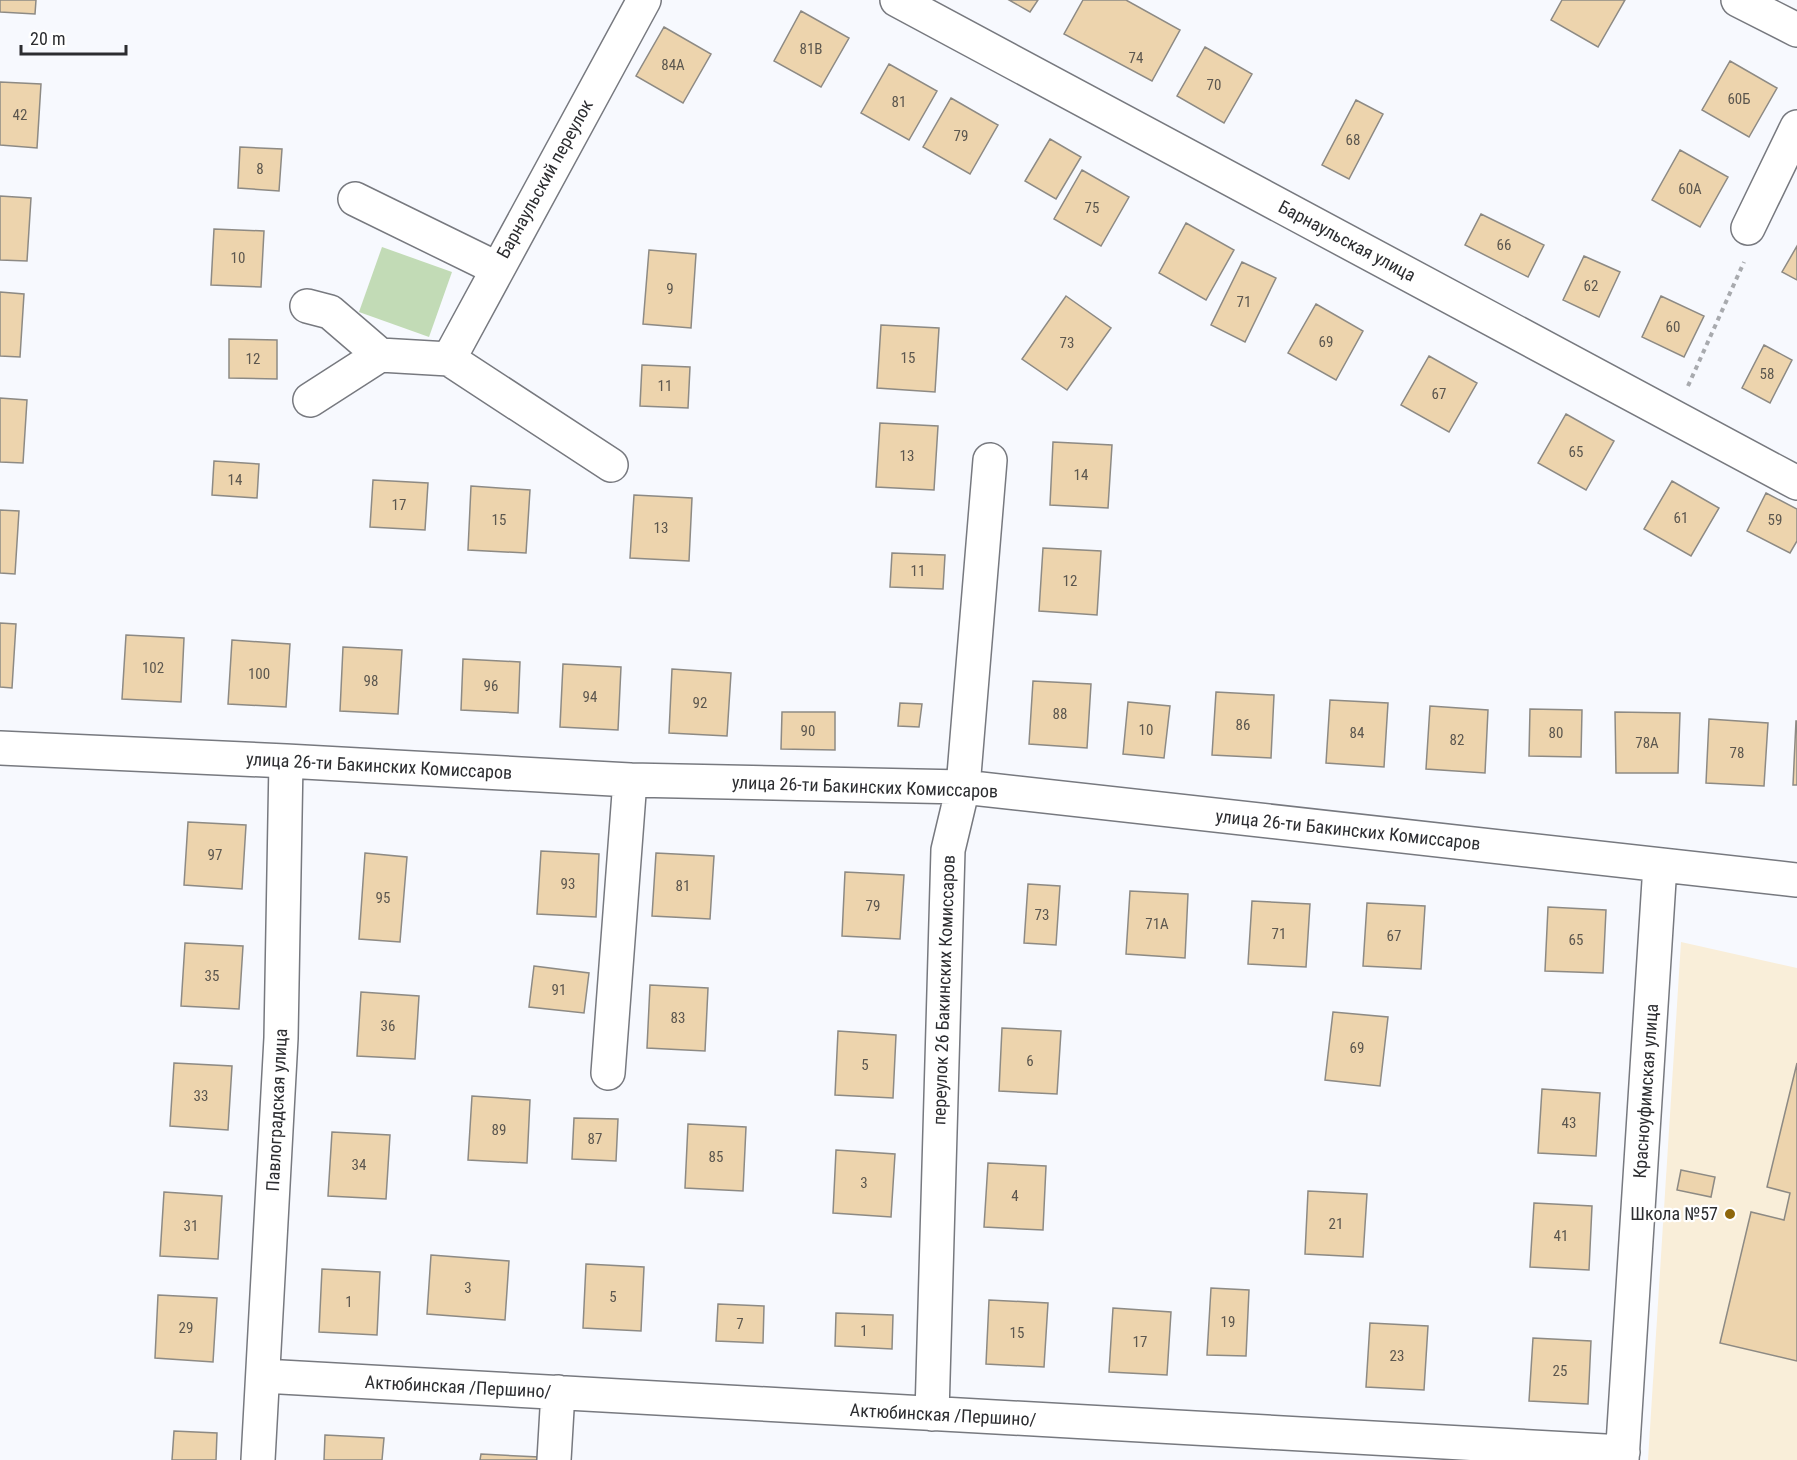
<svg xmlns="http://www.w3.org/2000/svg" width="1797" height="1460" viewBox="0 0 1797 1460" font-family="'Roboto Condensed',sans-serif">
	<rect width="100%" height="100%" fill="#f7f9fe"/>
	<path fill="#f9eed9" d="M 1681,942 L 1797,968 L 1797,1460 L 1648,1460 Z"/>
	<path fill="#c2dbb6" d="M 382,247 L 452,272 L 429,337 L 359,312 Z"/>
	<path fill="#edd4ad" stroke="#8d8a84" stroke-width="1.5" d="M 0,0 L 36,0 L 35,14 L 0,12 Z
		M 1009,0 L 1038,0 L 1030,12 Z
		M 1083,0 L 1126,0 L 1180,30 L 1152,81 L 1064,34 Z
		M 1562,0 L 1625,0 L 1598,47 L 1551,20 Z
		M 801,11 L 849,38 L 821,87 L 774,61 Z
		M 664,27 L 711,54 L 683,103 L 636,76 Z
		M 1205,47 L 1252,74 L 1224,123 L 1177,96 Z
		M 1730,61 L 1777,88 L 1749,137 L 1702,110 Z
		M 889,64 L 937,91 L 909,140 L 861,113 Z
		M 0,82 L 41,84 L 37,148 L 0,145 Z
		M 951,98 L 998,125 L 970,174 L 923,147 Z
		M 1356,100 L 1383,114 L 1349,179 L 1322,165 Z
		M 1050,139 L 1081,157 L 1056,199 L 1025,181 Z
		M 240,147 L 282,149 L 279,191 L 238,188 Z
		M 1680,150 L 1728,177 L 1700,227 L 1652,200 Z
		M 1082,170 L 1129,197 L 1101,246 L 1054,219 Z
		M 0,196 L 31,198 L 27,261 L 0,260 Z
		M 1481,214 L 1544,245 L 1528,277 L 1465,245 Z
		M 1186,223 L 1234,250 L 1206,300 L 1159,273 Z
		M 214,229 L 264,231 L 261,287 L 211,285 Z
		M 1797,246 L 1797,280 L 1782,272 Z
		M 649,250 L 696,254 L 691,328 L 643,324 Z
		M 1584,256 L 1620,272 L 1599,317 L 1563,300 Z
		M 1242,262 L 1276,278 L 1245,342 L 1211,325 Z
		M 0,292 L 24,294 L 20,357 L 0,356 Z
		M 1066,296 L 1111,328 L 1067,390 L 1022,359 Z
		M 1661,296 L 1704,316 L 1684,357 L 1642,337 Z
		M 1316,304 L 1363,331 L 1336,380 L 1288,353 Z
		M 881,325 L 939,328 L 935,392 L 877,388 Z
		M 229,339 L 277,340 L 277,379 L 229,378 Z
		M 1764,345 L 1792,360 L 1770,403 L 1742,388 Z
		M 1429,356 L 1477,383 L 1449,432 L 1401,405 Z
		M 642,365 L 690,367 L 688,408 L 640,406 Z
		M 0,398 L 27,400 L 23,463 L 0,462 Z
		M 1566,414 L 1614,441 L 1586,490 L 1538,463 Z
		M 880,423 L 938,426 L 934,490 L 876,487 Z
		M 1053,442 L 1112,445 L 1108,508 L 1050,505 Z
		M 214,461 L 259,464 L 257,498 L 212,495 Z
		M 373,480 L 428,483 L 425,530 L 370,527 Z
		M 1672,481 L 1719,508 L 1691,556 L 1644,529 Z
		M 471,486 L 530,490 L 526,553 L 468,550 Z
		M 1766,493 L 1797,509 L 1797,541 L 1790,553 L 1747,531 Z
		M 634,495 L 692,498 L 689,561 L 630,558 Z
		M 0,510 L 19,511 L 15,574 L 0,573 Z
		M 1043,548 L 1101,551 L 1097,615 L 1039,611 Z
		M 892,553 L 945,555 L 943,589 L 890,587 Z
		M 0,623 L 16,624 L 12,688 L 0,687 Z
		M 126,635 L 184,638 L 181,702 L 122,699 Z
		M 232,640 L 290,644 L 286,707 L 228,704 Z
		M 343,647 L 402,650 L 398,714 L 340,711 Z
		M 463,659 L 520,662 L 518,713 L 461,710 Z
		M 563,664 L 621,667 L 618,730 L 560,727 Z
		M 672,669 L 731,673 L 727,736 L 669,733 Z
		M 1033,681 L 1091,684 L 1087,748 L 1029,744 Z
		M 1216,692 L 1274,695 L 1271,758 L 1212,755 Z
		M 1330,700 L 1388,703 L 1384,767 L 1326,763 Z
		M 1128,702 L 1170,706 L 1164,758 L 1123,754 Z
		M 900,703 L 922,704 L 919,727 L 898,726 Z
		M 1430,706 L 1488,710 L 1485,773 L 1426,769 Z
		M 1530,709 L 1582,710 L 1581,757 L 1529,756 Z
		M 782,712 L 835,712 L 835,750 L 781,749 Z
		M 1615,712 L 1680,713 L 1678,773 L 1616,773 Z
		M 1709,719 L 1768,723 L 1764,786 L 1706,783 Z
		M 1796,721 L 1797,721 L 1797,785 L 1793,785 Z
		M 188,822 L 246,825 L 242,889 L 184,885 Z
		M 541,851 L 599,854 L 596,917 L 537,914 Z
		M 365,853 L 407,857 L 400,942 L 359,939 Z
		M 656,853 L 714,856 L 710,919 L 652,916 Z
		M 845,872 L 904,875 L 900,939 L 842,936 Z
		M 1028,884 L 1060,886 L 1056,945 L 1024,943 Z
		M 1130,891 L 1188,894 L 1185,958 L 1126,954 Z
		M 1252,901 L 1310,904 L 1306,967 L 1248,964 Z
		M 1367,903 L 1425,906 L 1421,969 L 1363,966 Z
		M 1548,907 L 1606,910 L 1603,973 L 1545,971 Z
		M 185,943 L 243,946 L 239,1009 L 181,1006 Z
		M 534,966 L 589,973 L 584,1013 L 529,1007 Z
		M 650,985 L 708,988 L 705,1051 L 647,1048 Z
		M 361,992 L 419,996 L 415,1059 L 357,1056 Z
		M 1333,1012 L 1388,1017 L 1380,1086 L 1325,1080 Z
		M 1002,1028 L 1061,1031 L 1057,1094 L 999,1091 Z
		M 838,1031 L 896,1035 L 893,1098 L 835,1095 Z
		M 174,1063 L 232,1066 L 228,1130 L 170,1126 Z
		M 1797,1063 L 1797,1361 L 1720,1343 L 1751,1212 L 1784,1220 L 1790,1193 L 1767,1187 Z
		M 1542,1089 L 1600,1093 L 1596,1156 L 1538,1153 Z
		M 472,1096 L 530,1100 L 527,1163 L 468,1160 Z
		M 574,1118 L 618,1119 L 616,1161 L 572,1159 Z
		M 688,1124 L 746,1127 L 743,1191 L 685,1188 Z
		M 332,1132 L 390,1135 L 386,1199 L 328,1196 Z
		M 836,1150 L 895,1154 L 891,1217 L 833,1213 Z
		M 988,1163 L 1046,1166 L 1043,1230 L 984,1227 Z
		M 1681,1170 L 1715,1177 L 1711,1197 L 1677,1190 Z
		M 1308,1191 L 1367,1194 L 1363,1257 L 1305,1254 Z
		M 164,1192 L 222,1196 L 218,1259 L 160,1256 Z
		M 1534,1203 L 1592,1206 L 1589,1270 L 1530,1267 Z
		M 431,1255 L 509,1261 L 505,1320 L 427,1314 Z
		M 586,1264 L 644,1267 L 641,1331 L 583,1328 Z
		M 322,1269 L 380,1272 L 377,1335 L 319,1332 Z
		M 1211,1288 L 1249,1290 L 1246,1356 L 1207,1355 Z
		M 158,1295 L 217,1298 L 213,1362 L 155,1358 Z
		M 989,1300 L 1048,1303 L 1044,1367 L 986,1364 Z
		M 718,1304 L 764,1306 L 763,1343 L 716,1341 Z
		M 1113,1308 L 1171,1312 L 1167,1375 L 1109,1372 Z
		M 836,1313 L 893,1315 L 892,1349 L 835,1346 Z
		M 1370,1323 L 1428,1326 L 1424,1390 L 1366,1387 Z
		M 1533,1338 L 1591,1341 L 1588,1404 L 1529,1401 Z
		M 174,1431 L 217,1433 L 216,1460 L 172,1460 Z
		M 325,1435 L 384,1438 L 382,1460 L 324,1460 Z
		M 481,1454 L 539,1457 L 539,1460 L 480,1460 Z"/>
	<g fill="none" stroke-linecap="round" stroke-linejoin="round">
		<g stroke="#77797f" stroke-width="36">
			<path id="minor" d="M 897,0 L 1797,483
				M 1738,0 L 1797,30
				M 355,199 L 496,268
				M 1748,228 L 1797,127
				M 307,306 L 330,312 L 380,355
				M 449,359 L 644,0
				M 310,400 L 380,355 L 449,359 L 611,465
				M 0,748 L 286,761 L 630,780 L 963,787 L 1797,880
				M 608,1073 L 630,780
				M 263,1376 L 1623,1452
				M 932,1414 L 948,850 L 963,787 L 990,460
				M 258,1460 L 281,1038 L 286,761
				M 554,1460 L 558,1392
				M 1622,1460 L 1660,865"/>
		</g>
		<path stroke="#a8aaae" stroke-width="4" stroke-dasharray="4.5 4.5" stroke-linecap="butt" d="M 1688,386 L 1744,262"/>
		<use href="#minor" stroke="#fff" stroke-width="33"/>
	</g>
	<circle fill="#8e660a" stroke="#fff" stroke-width="2" cx="1730" cy="1214" r="6"/>
	<g text-anchor="middle" stroke-width="4.5" stroke-linejoin="round" paint-order="stroke">
		<g font-size="15" fill="#5c574f">
			<text x="811" y="54">81В</text>
			<text x="1136" y="63">74</text>
			<text x="673" y="70">84А</text>
			<text x="1214" y="90">70</text>
			<text x="1739" y="104">60Б</text>
			<text x="899" y="107">81</text>
			<text x="20" y="120">42</text>
			<text x="961" y="141">79</text>
			<text x="1353" y="145">68</text>
			<text x="260" y="174">8</text>
			<text x="1690" y="194">60А</text>
			<text x="1092" y="213">75</text>
			<text x="1504" y="250">66</text>
			<text x="238" y="263">10</text>
			<text x="1591" y="291">62</text>
			<text x="670" y="294">9</text>
			<text x="1244" y="307">71</text>
			<text x="1673" y="332">60</text>
			<text x="1326" y="347">69</text>
			<text x="1067" y="348">73</text>
			<text x="908" y="363">15</text>
			<text x="253" y="364">12</text>
			<text x="1767" y="379">58</text>
			<text x="665" y="391">11</text>
			<text x="1439" y="399">67</text>
			<text x="1576" y="457">65</text>
			<text x="907" y="461">13</text>
			<text x="1081" y="480">14</text>
			<text x="235" y="485">14</text>
			<text x="399" y="510">17</text>
			<text x="1681" y="523">61</text>
			<text x="499" y="525">15</text>
			<text x="1775" y="525">59</text>
			<text x="661" y="533">13</text>
			<text x="918" y="576">11</text>
			<text x="1070" y="586">12</text>
			<text x="153" y="673">102</text>
			<text x="259" y="679">100</text>
			<text x="371" y="686">98</text>
			<text x="491" y="691">96</text>
			<text x="590" y="702">94</text>
			<text x="700" y="708">92</text>
			<text x="1060" y="719">88</text>
			<text x="1243" y="730">86</text>
			<text x="1146" y="735">10</text>
			<text x="808" y="736">90</text>
			<text x="1357" y="738">84</text>
			<text x="1556" y="738">80</text>
			<text x="1457" y="745">82</text>
			<text x="1647" y="748">78А</text>
			<text x="1737" y="758">78</text>
			<text x="215" y="860">97</text>
			<text x="568" y="889">93</text>
			<text x="683" y="891">81</text>
			<text x="383" y="903">95</text>
			<text x="873" y="911">79</text>
			<text x="1042" y="920">73</text>
			<text x="1157" y="929">71А</text>
			<text x="1279" y="939">71</text>
			<text x="1394" y="941">67</text>
			<text x="1576" y="945">65</text>
			<text x="212" y="981">35</text>
			<text x="559" y="995">91</text>
			<text x="678" y="1023">83</text>
			<text x="388" y="1031">36</text>
			<text x="1357" y="1053">69</text>
			<text x="1030" y="1066">6</text>
			<text x="865" y="1070">5</text>
			<text x="201" y="1101">33</text>
			<text x="1569" y="1128">43</text>
			<text x="499" y="1135">89</text>
			<text x="595" y="1144">87</text>
			<text x="716" y="1162">85</text>
			<text x="359" y="1170">34</text>
			<text x="864" y="1188">3</text>
			<text x="1015" y="1201">4</text>
			<text x="1336" y="1229">21</text>
			<text x="191" y="1231">31</text>
			<text x="1561" y="1241">41</text>
			<text x="468" y="1293">3</text>
			<text x="613" y="1302">5</text>
			<text x="349" y="1307">1</text>
			<text x="1228" y="1327">19</text>
			<text x="740" y="1329">7</text>
			<text x="186" y="1333">29</text>
			<text x="864" y="1336">1</text>
			<text x="1017" y="1338">15</text>
			<text x="1140" y="1347">17</text>
			<text x="1397" y="1361">23</text>
			<text x="1560" y="1376">25</text>
		</g>
		<g font-size="18" fill="#2c2d30" stroke="#fff">
			<text transform="translate(545 179) rotate(-61)" y="6">Барнаульский переулок</text>
			<text transform="translate(1347 241) rotate(28)" y="6">Барнаульская улица</text>
			<text transform="translate(379 766) rotate(3)" y="6">улица 26-ти Бакинских Комиссаров</text>
			<text transform="translate(865 787) rotate(2)" y="6">улица 26-ти Бакинских Комиссаров</text>
			<text transform="translate(1348 830) rotate(6)" y="6">улица 26-ти Бакинских Комиссаров</text>
			<text transform="translate(944 990) rotate(-88)" y="6">переулок 26 Бакинских Комиссаров</text>
			<text transform="translate(1646 1091) rotate(-86)" y="6">Красноуфимская улица</text>
			<text transform="translate(277 1110) rotate(-87)" y="6">Павлоградская улица</text>
			<text transform="translate(458 1387) rotate(3)" y="6">Актюбинская /Першино/</text>
			<text transform="translate(943 1415) rotate(3)" y="6">Актюбинская /Першино/</text>
		</g>
		<g font-size="18" fill="#2c2d30" stroke="#fff" text-anchor="end">
			<text x="1718" y="1220">Школа №57</text>
		</g>
	</g>
	<path d="M21 45v9h105v-9" fill="none" stroke="#2c2d30" stroke-width="3"/>
	<text x="30" y="45" font-size="18" fill="#2c2d30" stroke="#ffffff" stroke-width="4.5" paint-order="stroke">20 m</text>
</svg>
